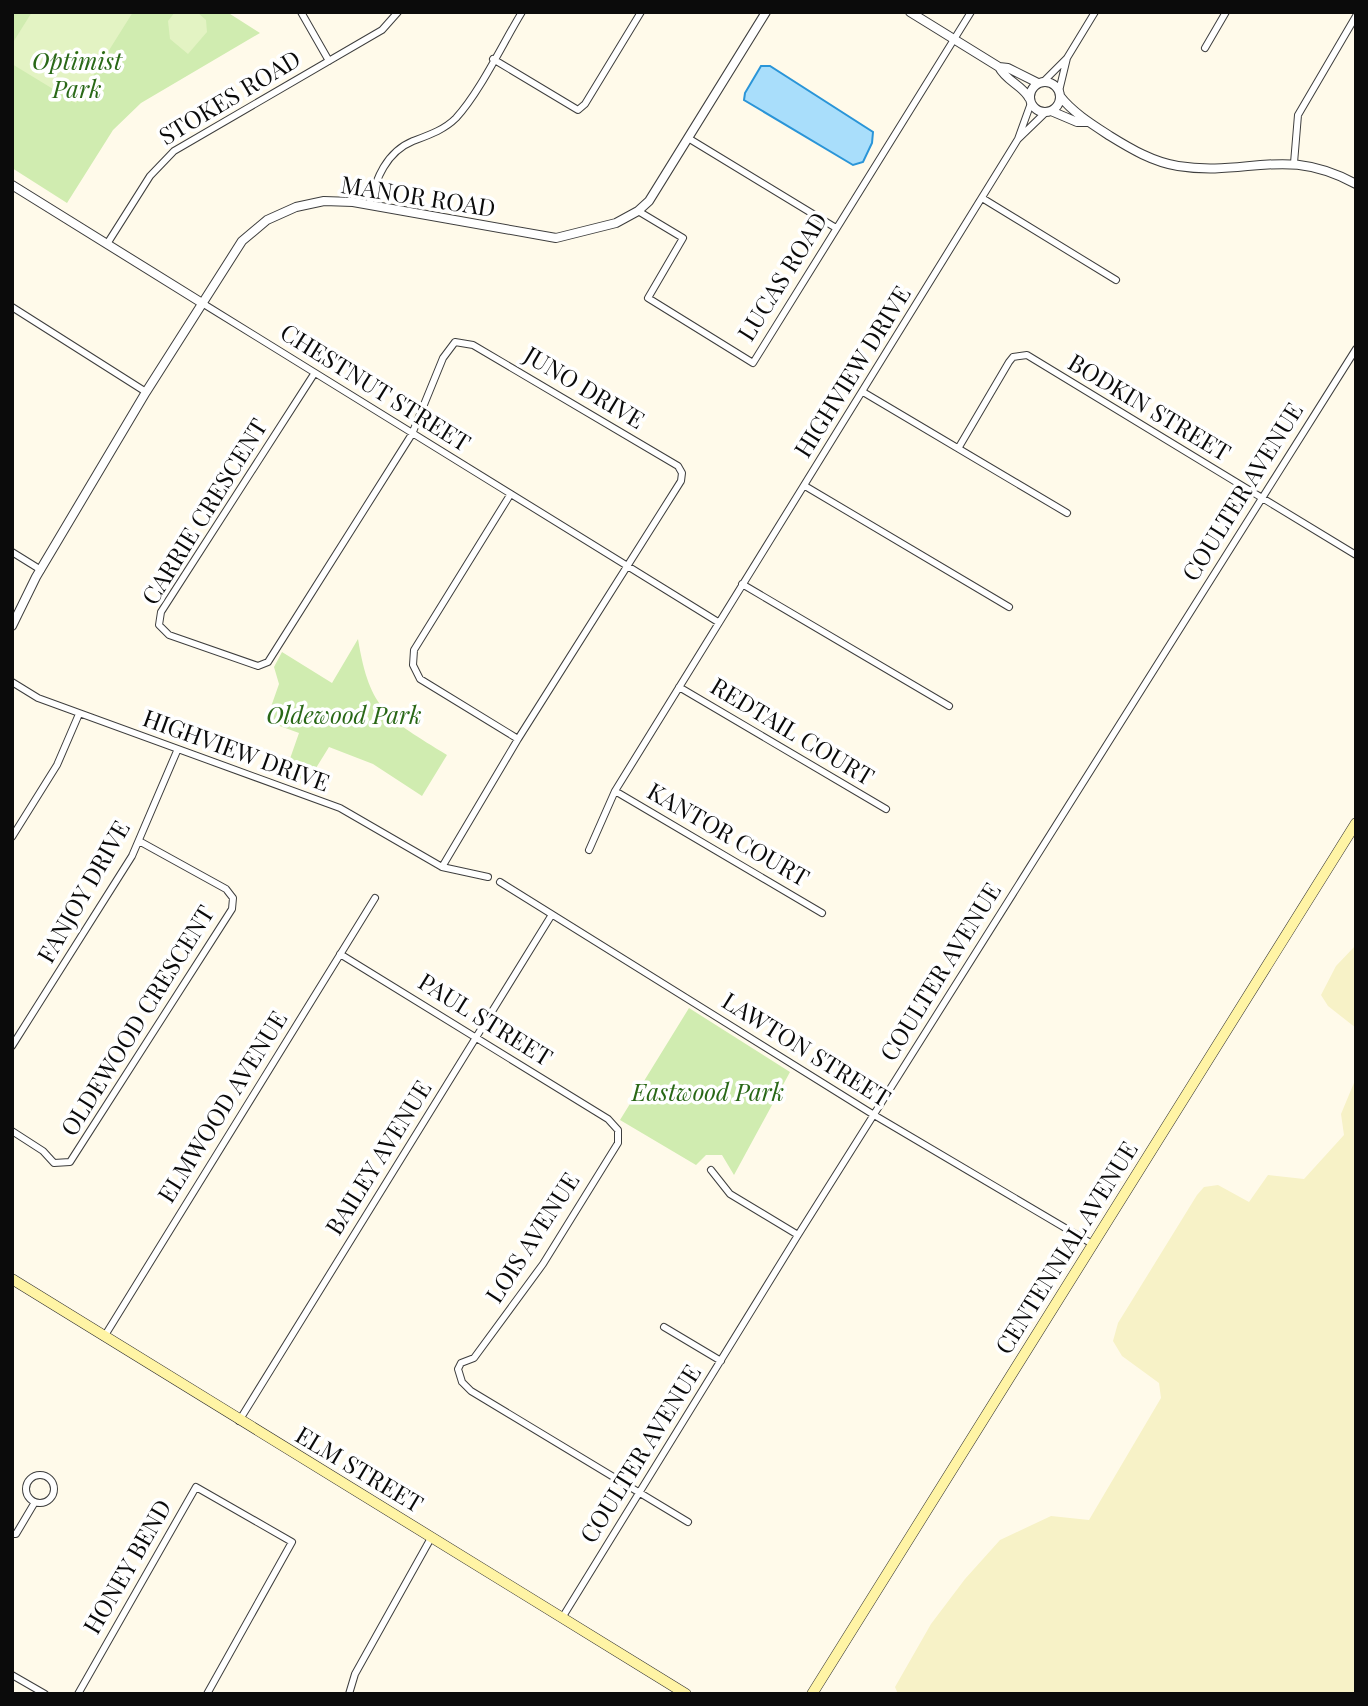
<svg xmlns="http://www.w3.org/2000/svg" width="1368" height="1706" viewBox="0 0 1368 1706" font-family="'Playfair Display',serif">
	<rect width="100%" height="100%" fill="#fffaea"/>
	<path fill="#f7f2c7" d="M 1356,945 L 1356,1028 L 1328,1006 L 1321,995 L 1336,966 Z
		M 1356,1078 L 1356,1694 L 898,1694 L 895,1687 L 931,1624 L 965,1579 L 1000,1540 L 1051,1516 L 1089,1520 L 1161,1398 L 1159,1383 L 1122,1356 L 1113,1341 L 1118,1323 L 1197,1195 L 1204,1187 L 1218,1185 L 1249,1202 L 1268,1175 L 1304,1179 L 1344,1135 L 1341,1114 Z"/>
	<path fill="#d0ecb0" d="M 12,12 L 227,12 L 260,33 L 141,103 L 113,130 L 67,203 L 12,168 Z
		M 358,639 C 370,712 388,718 447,755 L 422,796 L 373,764 L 329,747 L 308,781 L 285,773 L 299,733 L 266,721 L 279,684 L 274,667 L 282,652 L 332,683 Z
		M 689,1008 L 790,1072 L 734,1175 L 722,1155 L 706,1155 L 696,1165 L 620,1120 Z"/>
	<path fill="#e3f3c3" d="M 32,12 L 133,12 L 76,103 L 12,64 L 12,44 Z
		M 175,12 L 197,12 L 206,20 L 207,32 L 188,54 L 170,39 L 168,21 Z"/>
	<path fill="#a9defb" stroke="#2a95d8" stroke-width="2" d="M 761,66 L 770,66 L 873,132 L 872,143 L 863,162 L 853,165 L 744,100 L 745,93 Z"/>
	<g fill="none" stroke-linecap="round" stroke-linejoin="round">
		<g stroke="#3e3e3e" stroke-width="8">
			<path id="minor" d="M 301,12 L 329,61
				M 1205,48 L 1226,12
				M 493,59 L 578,110 L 585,104 L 641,12
				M 1043,82 L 1067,58 L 1095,12
				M 1059,91 L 1067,58
				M 688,138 L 836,228
				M 1018,139 L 1031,103
				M 1294,163 L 1298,115 L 1356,16
				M 982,198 L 1116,280
				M 369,205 C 376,179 386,152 413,141 C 429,135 444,130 456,118 C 480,92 503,43 522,12
				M 638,211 L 683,238 L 648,298 L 753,363 L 971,12
				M 107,244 L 150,176 L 174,151 L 382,30 L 398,12
				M 202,303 L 718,622
				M 12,307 L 146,392
				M 863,392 L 1067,513
				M 959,447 L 1009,362 L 1013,357 L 1027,355 L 1356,555
				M 805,486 L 1009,607
				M 510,495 L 414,650 L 413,665 L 420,679 L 518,739
				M 12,552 L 41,570
				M 742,584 L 949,706
				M 12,682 L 38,698 L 340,808 L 442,867 L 518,739 L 681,481 L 682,473 L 678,466 L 473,345 L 455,342 L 443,358 L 412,434 L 268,662 L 258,666 L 169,635 L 159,625 L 161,612 L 314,374
				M 679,687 L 886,809
				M 615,791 L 822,913
				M 12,837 L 57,765 L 79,714
				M 589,850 L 615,791 L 1018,139 L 1046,112
				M 442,867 L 488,877
				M 500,882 L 874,1115 L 1094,1245
				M 340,954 L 608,1119 L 618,1130 L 618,1143 L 543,1264 L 474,1358 L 461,1363 L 458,1369 L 462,1382 L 471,1391 L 688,1522
				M 12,1046 L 132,856 L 177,751
				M 12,1131 L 43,1151 L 54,1163 L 70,1162 L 232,909 L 233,898 L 226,889 L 139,841
				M 711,1170 L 730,1194 L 798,1235
				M 664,1327 L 721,1361
				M 104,1337 L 375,898
				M 239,1421 L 551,916
				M26 1489a14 14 0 1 1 28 0a14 14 0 1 1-28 0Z
				M 12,1534 L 16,1534 L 35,1502
				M 562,1618 L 798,1235 L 1356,349
				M 12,1675 L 45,1694
				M 78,1694 L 196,1487 L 292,1542 L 207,1694
				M 349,1694 L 355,1674 L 431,1538"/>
		</g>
		<g stroke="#3e3e3e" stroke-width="10">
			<path id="tertiary" d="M 910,12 L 999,67 L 1008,68 L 1038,83
				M 999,67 C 1006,81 1022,85 1029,98
				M1030 97a15 15 0 1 1 30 0a15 15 0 1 1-30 0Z
				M 1060,96 C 1072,112 1093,125 1110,136 C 1131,149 1153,162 1178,166 C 1248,177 1284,145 1356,184
				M 1051,111 L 1077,122 L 1088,122
				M 12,185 L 202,303
				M 12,626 L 36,577 L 146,392 L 242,241 L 267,220 L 296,207 L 324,201 L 353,202 L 556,238 L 616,223 L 638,211 L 649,201 L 766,12"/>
		</g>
		<g stroke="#2d2d2d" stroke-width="11">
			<path id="secondary" d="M 12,1279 L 686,1694
				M 812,1694 L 1356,823"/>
		</g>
		<use href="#minor" stroke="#fff" stroke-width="6"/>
		<use href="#tertiary" stroke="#fff" stroke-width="8"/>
		<use href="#secondary" stroke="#fff4a5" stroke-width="10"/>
	</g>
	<g text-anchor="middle" stroke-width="7" stroke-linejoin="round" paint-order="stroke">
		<g font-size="24" font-style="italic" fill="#296817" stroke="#fff">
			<text x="77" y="70">Optimist<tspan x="77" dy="28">Park</tspan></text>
			<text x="344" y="724">Oldewood Park</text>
			<text x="708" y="1101">Eastwood Park</text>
		</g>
		<g font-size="24" fill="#0b0b0b" stroke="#fff">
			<text transform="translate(230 98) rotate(-31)" y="8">STOKES ROAD</text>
			<text transform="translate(418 197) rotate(9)" y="8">MANOR ROAD</text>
			<text transform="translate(783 277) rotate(-58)" y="8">LUCAS ROAD</text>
			<text transform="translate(853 372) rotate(-58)" y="8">HIGHVIEW DRIVE</text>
			<text transform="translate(375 388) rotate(32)" y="8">CHESTNUT STREET</text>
			<text transform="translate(584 388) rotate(31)" y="8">JUNO DRIVE</text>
			<text transform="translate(1149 408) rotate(31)" y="8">BODKIN STREET</text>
			<text transform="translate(1243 492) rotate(-58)" y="8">COULTER AVENUE</text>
			<text transform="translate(205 512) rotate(-58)" y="8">CARRIE CRESCENT</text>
			<text transform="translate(792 732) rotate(31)" y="8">REDTAIL COURT</text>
			<text transform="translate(236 751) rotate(20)" y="8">HIGHVIEW DRIVE</text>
			<text transform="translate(728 835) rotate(30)" y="8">KANTOR COURT</text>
			<text transform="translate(84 892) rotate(-60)" y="8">FANJOY DRIVE</text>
			<text transform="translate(941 972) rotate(-58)" y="8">COULTER AVENUE</text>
			<text transform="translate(485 1020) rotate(32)" y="8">PAUL STREET</text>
			<text transform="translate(138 1021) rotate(-58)" y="8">OLDEWOOD CRESCENT</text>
			<text transform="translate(806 1050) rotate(32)" y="8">LAWTON STREET</text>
			<text transform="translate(223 1107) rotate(-58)" y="8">ELMWOOD AVENUE</text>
			<text transform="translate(379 1158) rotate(-58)" y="8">BAILEY AVENUE</text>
			<text transform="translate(533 1238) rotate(-57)" y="8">LOIS AVENUE</text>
			<text transform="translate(1067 1248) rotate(-58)" y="8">CENTENNIAL AVENUE</text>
			<text transform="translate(641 1454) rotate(-58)" y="8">COULTER AVENUE</text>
			<text transform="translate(359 1470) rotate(31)" y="8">ELM STREET</text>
			<text transform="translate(128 1567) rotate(-60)" y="8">HONEY BEND</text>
		</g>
	</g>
	<rect width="1368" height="1706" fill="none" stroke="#0b0b0b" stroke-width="28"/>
</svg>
